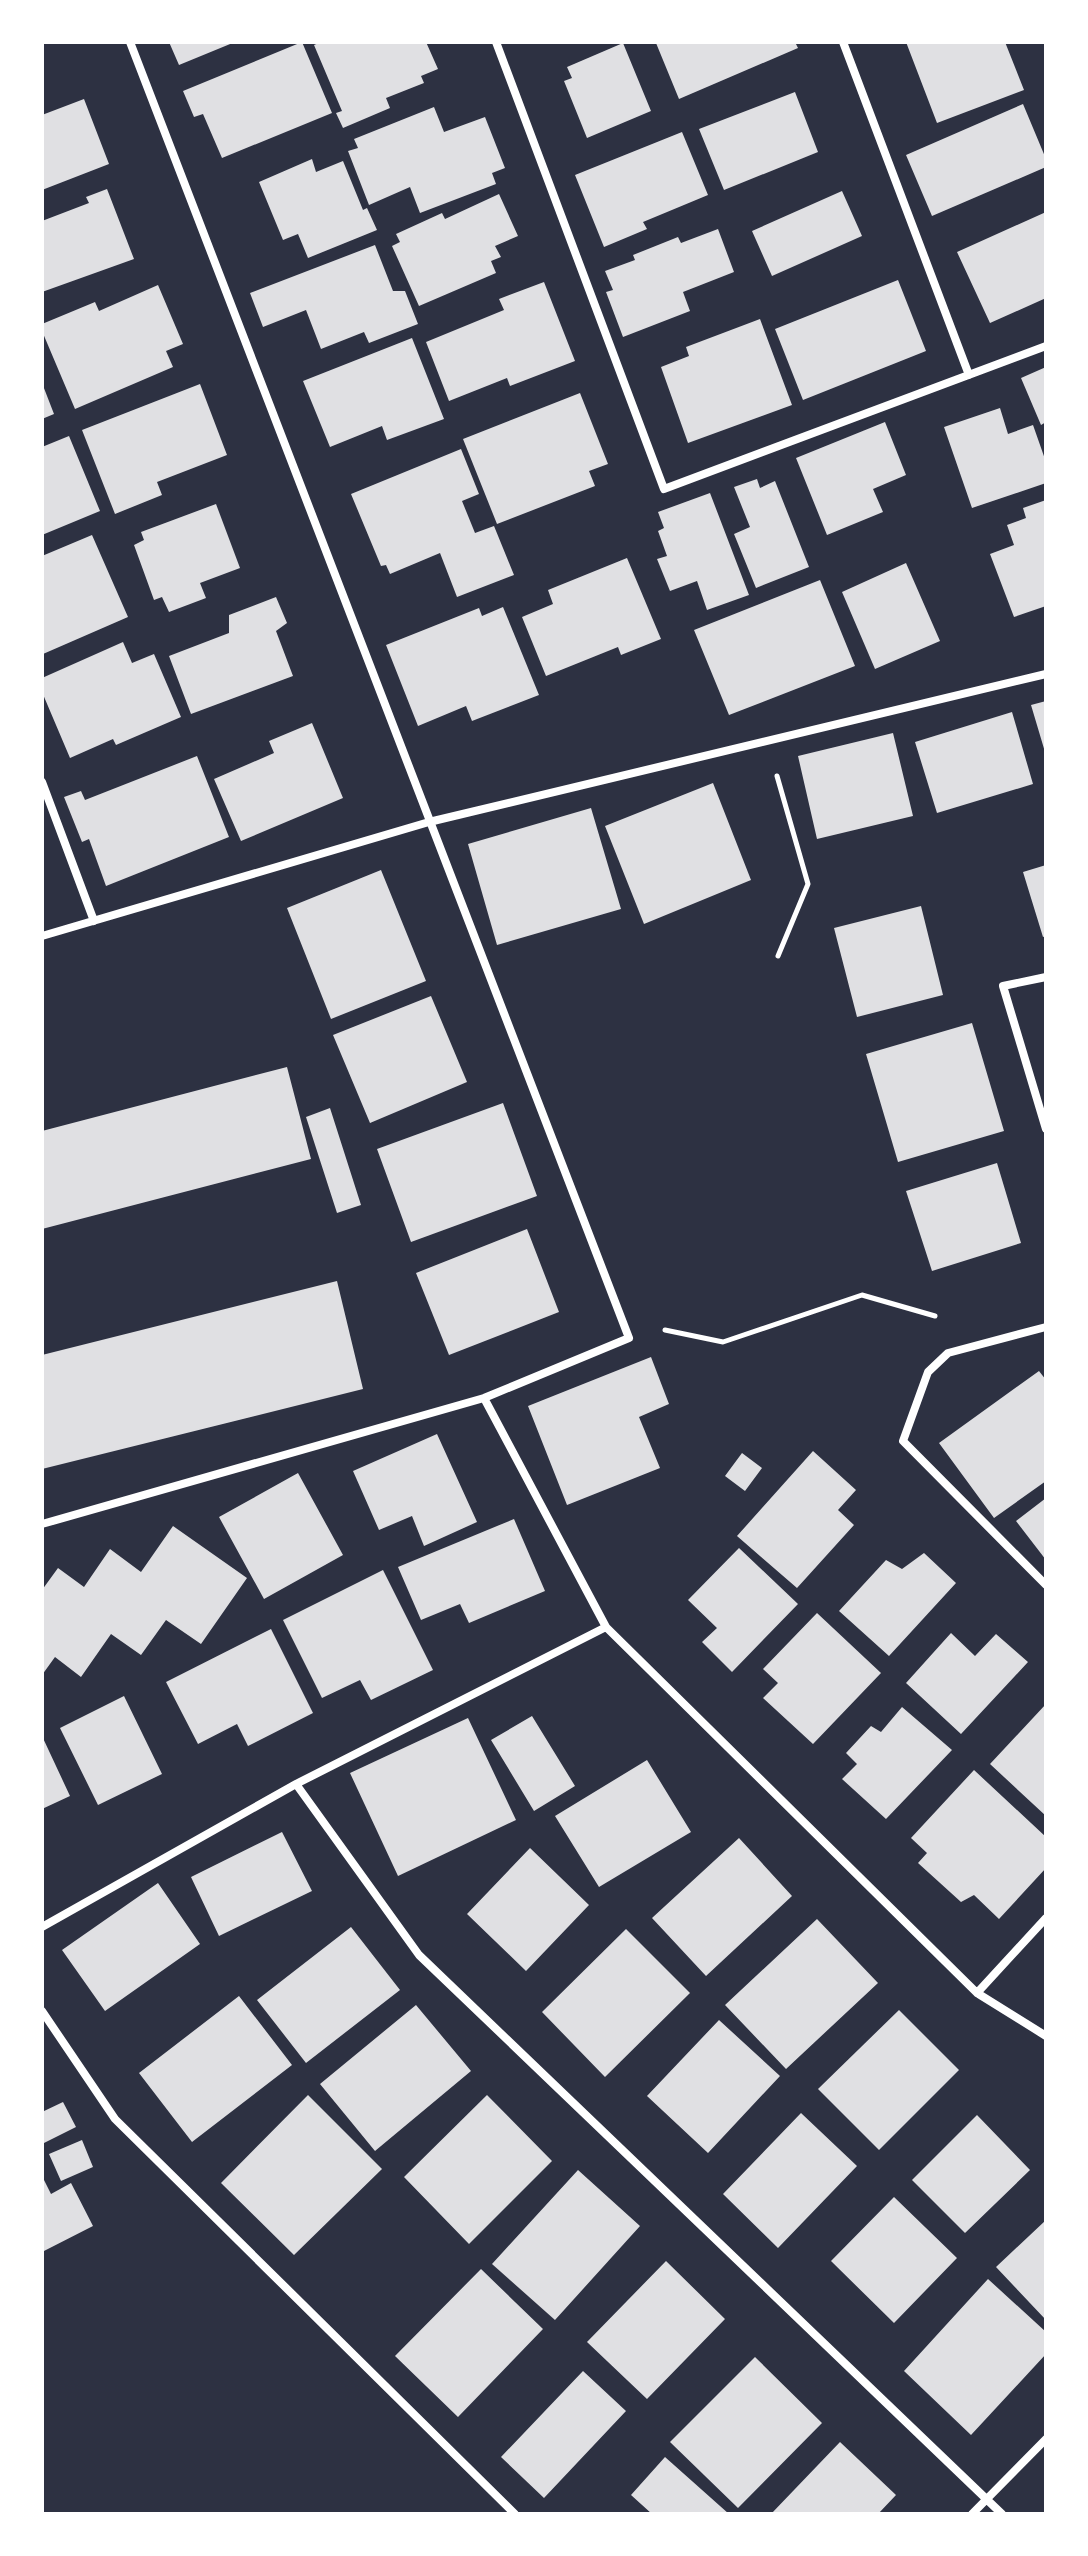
<svg xmlns="http://www.w3.org/2000/svg" width="1088" height="2556" viewBox="0 0 1088 2556" font-family="'Alegreya Sans',sans-serif">
	<rect width="100%" height="100%" fill="#2d3142"/>
	<path fill="#e0e0e3" d="M 169,42 L 235,42 L 179,65 Z
		M 302,42 L 332,113 L 222,158 L 203,114 L 194,117 L 183,91 Z
		M 321,42 L 426,42 L 438,69 L 421,76 L 424,83 L 386,98 L 390,108 L 343,128 L 336,113 L 342,111 L 314,45 Z
		M 658,42 L 795,42 L 798,48 L 679,99 L 656,43 Z
		M 906,42 L 1005,42 L 1024,90 L 937,123 Z
		M 623,43 L 651,111 L 587,138 L 564,81 L 572,78 L 567,67 Z
		M 795,92 L 818,152 L 724,190 L 699,129 Z
		M 84,99 L 109,164 L 42,190 L 42,115 Z
		M 1023,104 L 1046,159 L 1046,167 L 932,216 L 906,155 Z
		M 434,107 L 444,132 L 485,117 L 505,168 L 492,173 L 496,184 L 420,213 L 410,187 L 369,205 L 348,151 L 358,148 L 354,139 Z
		M 682,132 L 708,195 L 643,222 L 647,229 L 604,247 L 575,175 Z
		M 312,159 L 316,172 L 343,161 L 363,210 L 367,208 L 377,230 L 308,258 L 298,234 L 283,240 L 259,182 Z
		M 107,189 L 134,259 L 42,292 L 42,221 L 89,203 L 86,197 Z
		M 842,191 L 862,236 L 772,276 L 752,231 Z
		M 499,194 L 518,236 L 495,246 L 501,257 L 491,261 L 496,273 L 419,306 L 392,246 L 400,242 L 396,234 L 442,213 L 445,219 Z
		M 1046,212 L 1046,298 L 990,323 L 957,252 Z
		M 718,229 L 734,272 L 683,292 L 690,311 L 623,337 L 606,292 L 613,290 L 605,271 L 635,260 L 633,255 L 678,237 L 681,243 Z
		M 375,245 L 393,291 L 405,291 L 418,324 L 369,343 L 364,332 L 321,349 L 306,310 L 263,327 L 250,293 Z
		M 898,280 L 926,351 L 803,400 L 775,329 Z
		M 544,282 L 575,361 L 510,386 L 507,378 L 449,401 L 426,342 L 504,310 L 499,299 Z
		M 158,285 L 183,344 L 166,351 L 173,367 L 75,409 L 42,331 L 42,324 L 95,302 L 99,311 Z
		M 760,319 L 792,405 L 688,443 L 661,367 L 689,356 L 686,347 Z
		M 412,338 L 444,419 L 387,440 L 382,426 L 330,447 L 303,381 Z
		M 1046,367 L 1046,422 L 1041,425 L 1021,378 Z
		M 42,383 L 54,414 L 42,419 Z
		M 200,384 L 227,455 L 157,482 L 162,495 L 115,514 L 82,430 Z
		M 580,393 L 608,464 L 589,471 L 595,486 L 497,524 L 463,439 Z
		M 1000,408 L 1008,434 L 1033,425 L 1046,462 L 1046,483 L 972,508 L 944,427 Z
		M 885,422 L 906,475 L 873,489 L 883,512 L 827,535 L 796,458 Z
		M 69,436 L 100,511 L 42,535 L 42,447 Z
		M 461,449 L 479,494 L 462,501 L 475,533 L 494,526 L 514,575 L 457,597 L 440,553 L 390,574 L 386,565 L 381,566 L 351,494 Z
		M 757,479 L 760,488 L 775,481 L 809,567 L 756,588 L 734,534 L 750,527 L 734,487 Z
		M 710,493 L 749,595 L 707,610 L 697,581 L 670,591 L 657,559 L 667,556 L 658,531 L 664,528 L 658,512 Z
		M 1046,500 L 1046,606 L 1014,617 L 990,554 L 1014,545 L 1007,525 L 1026,518 L 1023,508 Z
		M 216,504 L 240,568 L 200,583 L 206,598 L 169,612 L 162,597 L 154,600 L 134,545 L 144,540 L 141,532 Z
		M 92,535 L 128,617 L 43,654 L 42,556 Z
		M 627,558 L 661,639 L 621,655 L 618,647 L 546,676 L 522,617 L 553,604 L 548,590 Z
		M 906,563 L 940,641 L 875,669 L 842,592 Z
		M 820,580 L 855,666 L 729,715 L 694,630 Z
		M 276,597 L 287,623 L 276,631 L 293,676 L 191,714 L 169,656 L 229,633 L 229,615 Z
		M 503,607 L 539,695 L 472,721 L 466,706 L 418,726 L 386,645 L 479,608 L 482,616 Z
		M 123,642 L 132,663 L 154,654 L 181,717 L 116,745 L 113,739 L 70,758 L 42,692 L 42,678 Z
		M 1046,701 L 1046,752 L 1045,752 L 1031,705 Z
		M 1012,712 L 1033,784 L 937,813 L 915,742 Z
		M 312,723 L 343,798 L 241,841 L 214,779 L 274,753 L 269,741 Z
		M 893,733 L 913,816 L 817,839 L 798,756 Z
		M 197,756 L 229,837 L 106,886 L 89,839 L 82,842 L 64,797 L 81,791 L 85,800 Z
		M 713,783 L 751,880 L 644,924 L 605,826 Z
		M 591,808 L 621,909 L 497,945 L 468,844 Z
		M 1046,865 L 1046,936 L 1043,937 L 1023,872 Z
		M 381,870 L 426,981 L 331,1019 L 287,908 Z
		M 921,906 L 943,995 L 857,1017 L 834,928 Z
		M 431,996 L 467,1082 L 370,1123 L 333,1035 Z
		M 972,1023 L 1004,1131 L 898,1162 L 866,1054 Z
		M 287,1067 L 311,1159 L 42,1229 L 42,1131 Z
		M 503,1103 L 537,1196 L 411,1242 L 377,1149 Z
		M 330,1108 L 361,1205 L 337,1213 L 306,1117 Z
		M 997,1163 L 1021,1243 L 932,1271 L 906,1191 Z
		M 527,1229 L 559,1312 L 449,1355 L 416,1273 Z
		M 337,1281 L 363,1389 L 42,1469 L 42,1355 Z
		M 651,1357 L 669,1404 L 639,1417 L 660,1468 L 567,1505 L 528,1406 Z
		M 1039,1371 L 1046,1380 L 1046,1481 L 994,1518 L 939,1443 Z
		M 437,1434 L 477,1522 L 424,1546 L 412,1516 L 379,1530 L 353,1471 Z
		M 813,1451 L 856,1490 L 838,1510 L 854,1525 L 797,1588 L 737,1536 Z
		M 742,1453 L 762,1468 L 745,1491 L 725,1476 Z
		M 298,1473 L 343,1555 L 264,1599 L 219,1517 Z
		M 1046,1498 L 1046,1560 L 1016,1521 Z
		M 514,1519 L 545,1591 L 469,1623 L 460,1604 L 421,1620 L 398,1567 Z
		M 173,1526 L 247,1578 L 201,1644 L 166,1620 L 141,1655 L 111,1634 L 81,1677 L 55,1657 L 42,1675 L 42,1590 L 58,1568 L 84,1587 L 110,1549 L 141,1572 Z
		M 739,1548 L 798,1604 L 732,1672 L 702,1642 L 717,1628 L 688,1600 Z
		M 924,1553 L 956,1583 L 889,1656 L 839,1611 L 886,1560 L 902,1569 Z
		M 383,1570 L 433,1670 L 371,1700 L 360,1680 L 322,1698 L 283,1620 Z
		M 817,1613 L 881,1673 L 813,1744 L 763,1698 L 778,1683 L 763,1669 Z
		M 271,1629 L 313,1713 L 248,1746 L 237,1724 L 198,1744 L 166,1682 Z
		M 951,1633 L 975,1656 L 996,1634 L 1028,1662 L 961,1734 L 906,1683 Z
		M 124,1696 L 162,1774 L 98,1805 L 60,1728 Z
		M 1046,1704 L 1046,1816 L 990,1764 Z
		M 902,1707 L 952,1750 L 886,1819 L 842,1779 L 857,1764 L 846,1753 L 871,1726 L 881,1732 Z
		M 532,1716 L 575,1786 L 534,1811 L 491,1740 Z
		M 468,1718 L 516,1820 L 398,1876 L 350,1773 Z
		M 42,1736 L 70,1796 L 42,1809 Z
		M 647,1760 L 691,1832 L 599,1887 L 555,1816 Z
		M 974,1770 L 1046,1837 L 1046,1868 L 999,1919 L 974,1895 L 961,1902 L 918,1863 L 927,1853 L 911,1838 Z
		M 282,1832 L 312,1891 L 219,1936 L 191,1877 Z
		M 739,1838 L 792,1896 L 706,1976 L 652,1918 Z
		M 530,1848 L 589,1905 L 526,1971 L 467,1914 Z
		M 158,1883 L 200,1944 L 105,2011 L 62,1950 Z
		M 817,1919 L 878,1983 L 786,2069 L 725,2005 Z
		M 351,1927 L 400,1990 L 306,2063 L 257,2000 Z
		M 626,1929 L 690,1993 L 605,2077 L 542,2012 Z
		M 239,1996 L 292,2065 L 192,2142 L 139,2073 Z
		M 416,2005 L 471,2071 L 375,2151 L 320,2084 Z
		M 899,2010 L 959,2070 L 879,2150 L 818,2089 Z
		M 719,2020 L 780,2076 L 708,2153 L 647,2096 Z
		M 308,2095 L 382,2169 L 294,2255 L 221,2183 Z
		M 487,2095 L 552,2161 L 469,2244 L 404,2177 Z
		M 63,2102 L 76,2127 L 42,2144 L 42,2112 Z
		M 801,2113 L 857,2166 L 778,2248 L 723,2194 Z
		M 977,2115 L 1030,2170 L 965,2233 L 912,2180 Z
		M 82,2140 L 93,2167 L 61,2181 L 49,2154 Z
		M 578,2170 L 640,2226 L 555,2320 L 492,2264 Z
		M 42,2176 L 51,2194 L 71,2183 L 93,2226 L 42,2252 Z
		M 894,2197 L 957,2258 L 894,2323 L 831,2261 Z
		M 1046,2220 L 1046,2320 L 996,2267 Z
		M 666,2261 L 725,2319 L 647,2399 L 587,2342 Z
		M 481,2269 L 543,2329 L 458,2417 L 395,2356 Z
		M 988,2279 L 1046,2332 L 1046,2354 L 971,2435 L 904,2371 Z
		M 755,2357 L 822,2423 L 738,2508 L 670,2442 Z
		M 583,2371 L 626,2411 L 544,2498 L 501,2457 Z
		M 840,2442 L 896,2495 L 878,2514 L 771,2514 Z
		M 665,2457 L 729,2514 L 652,2514 L 631,2495 Z"/>
	<g fill="none" stroke-linecap="round" stroke-linejoin="round">
		<path stroke="#fff" stroke-width="5" d="M 777,776 L 808,884 L 778,956
			M 665,1330 L 723,1342 L 862,1295 L 935,1316"/>
		<path stroke="#fff" stroke-width="8" d="M 496,42 L 664,489 L 1046,346
			M 843,42 L 969,375
			M 42,782 L 94,921
			M 42,936 L 429,822 L 1046,674
			M 1046,977 L 1003,986 L 1046,1129
			M 1046,1327 L 948,1353 L 928,1372 L 903,1441 L 1046,1585
			M 484,1398 L 606,1627
			M 42,1524 L 484,1398 L 629,1338 L 130,42
			M 296,1784 L 419,1955 L 1002,2514
			M 42,1927 L 296,1784 L 606,1627 L 977,1993 L 1046,2036
			M 977,1993 L 1046,1918
			M 42,2011 L 115,2119 L 515,2514
			M 972,2514 L 1046,2439"/>
	</g>
	<rect width="1088" height="2556" fill="none" stroke="#ffffff" stroke-width="88"/>
</svg>
